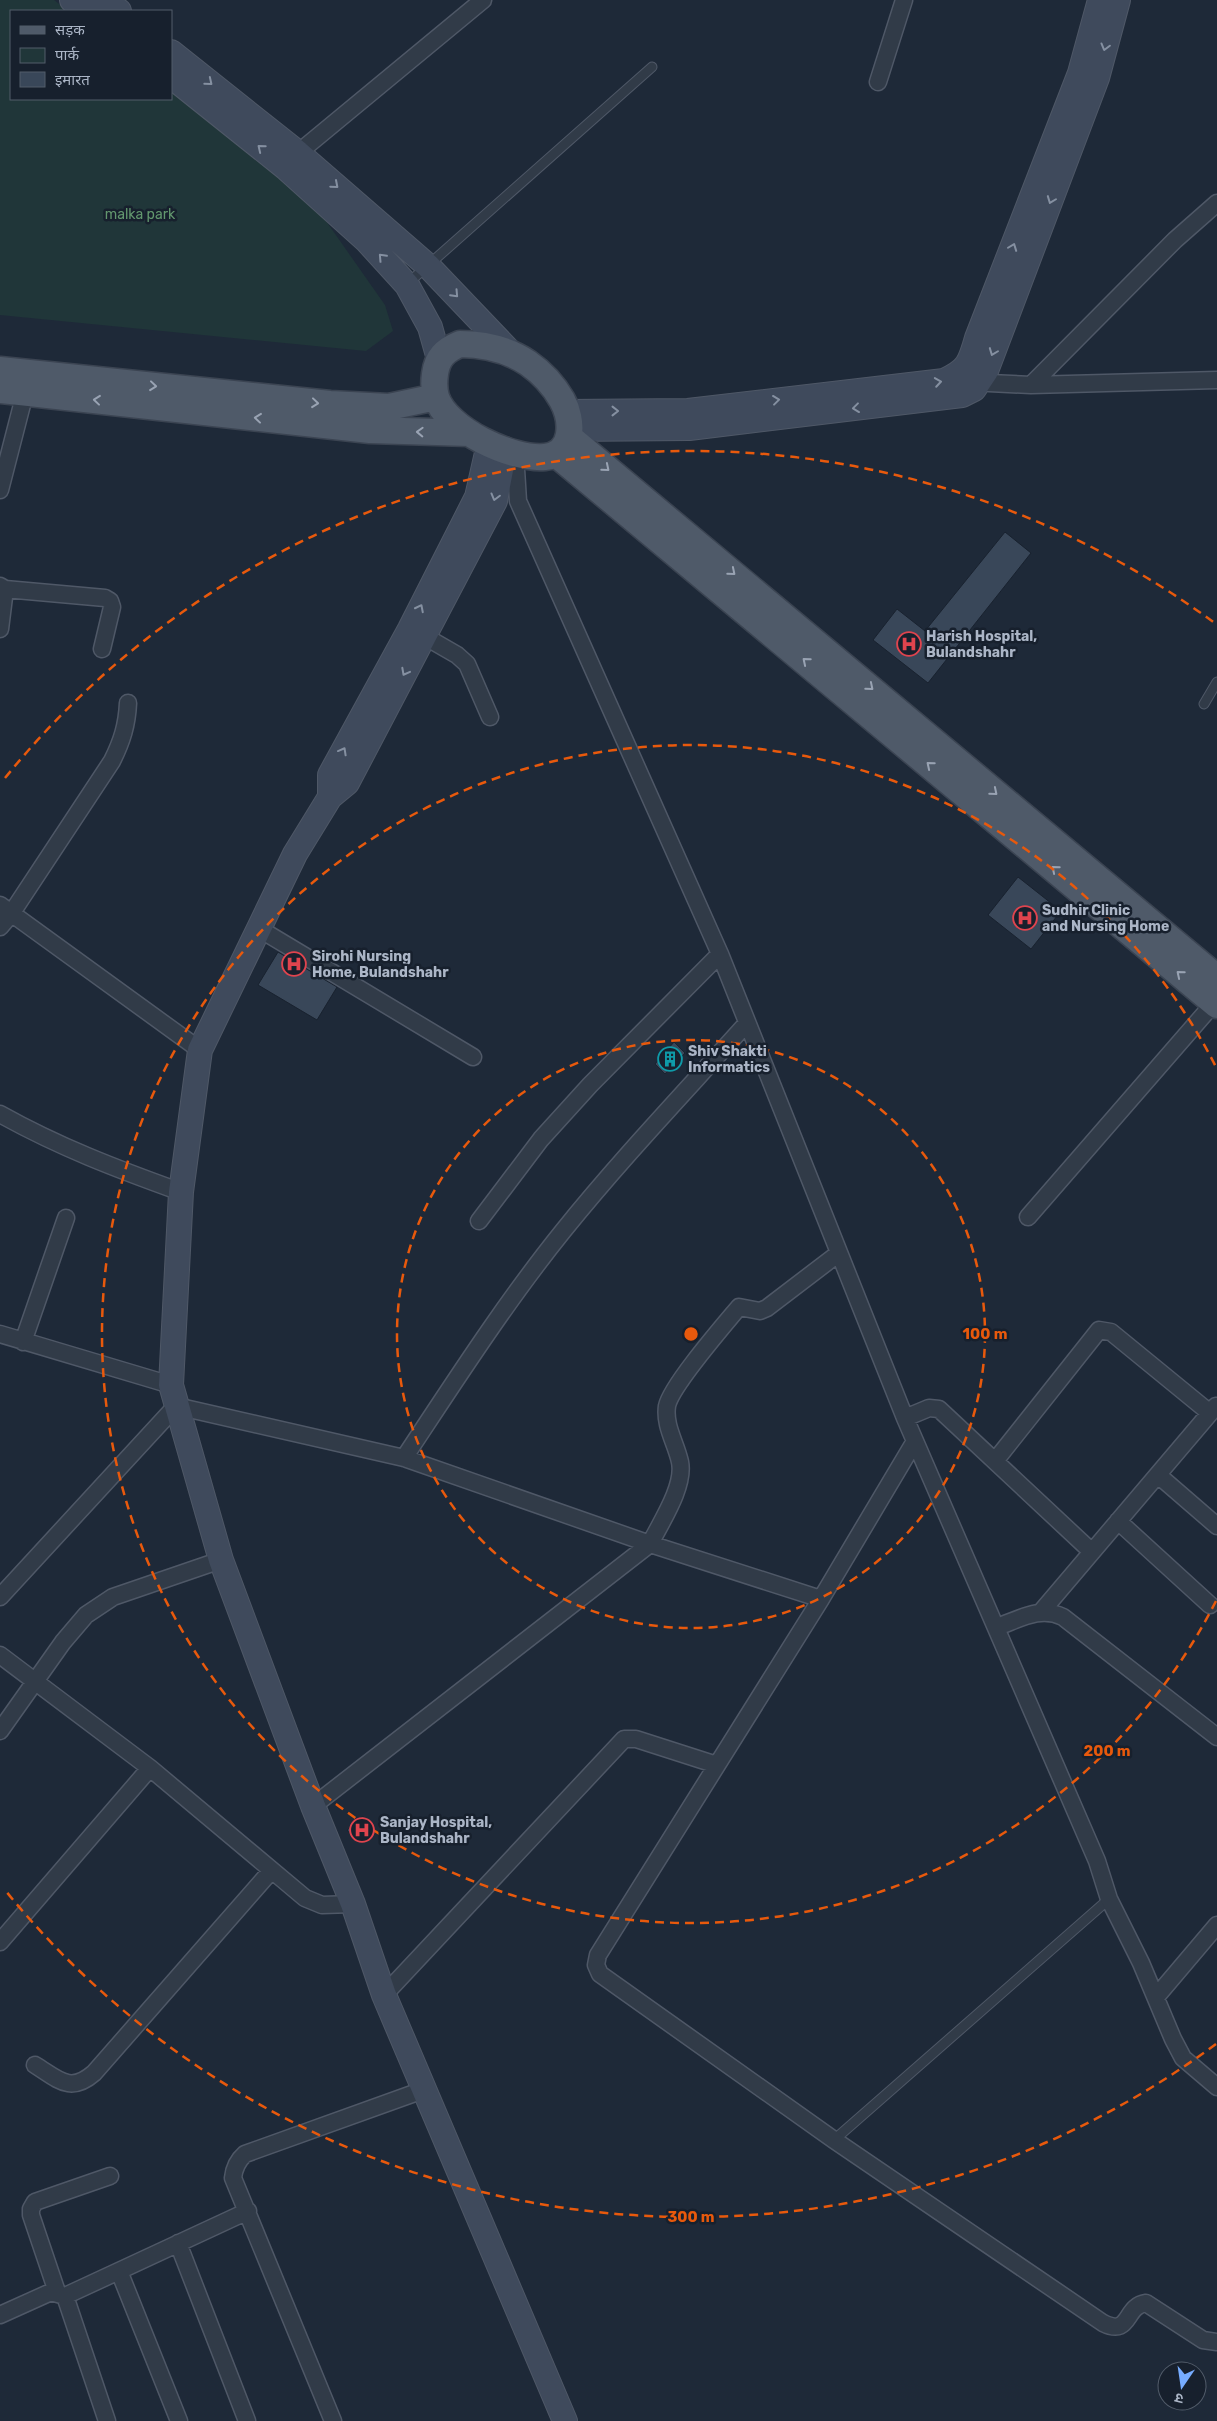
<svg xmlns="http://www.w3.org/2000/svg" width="1217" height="2421" viewBox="0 0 1217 2421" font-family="Rubik,'Noto Sans Devanagari',sans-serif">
	<rect width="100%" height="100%" fill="#1e2938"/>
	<path fill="#203639" d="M 0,0 L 54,0 L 68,11 L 11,11 L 11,99 L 171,99 L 171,91 L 319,211 L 385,305 L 393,331 L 366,351 L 0,315 Z"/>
	<path fill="#394759" stroke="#19222f" d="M 1005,532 L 1031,553 L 928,683 L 873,640 L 897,609 L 925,631 Z
		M 1018,877 L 1061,911 L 1031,949 L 988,915 Z
		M 278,952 L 337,987 L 317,1020 L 258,985 Z
		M 674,1042 L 685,1053 L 665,1074 L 655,1064 Z
		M 363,1816 L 373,1829 L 357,1842 L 347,1830 Z"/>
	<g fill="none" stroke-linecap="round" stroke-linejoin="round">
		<g stroke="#4f5867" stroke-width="11">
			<path id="lane" d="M 407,284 L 652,67
				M 1204,704 L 1217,682
				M 834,2140 L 1109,1899"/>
		</g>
		<g stroke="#4f5867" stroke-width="19">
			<path id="street" d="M 878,82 L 904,0
				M 298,153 L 483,0
				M 973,378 L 989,383 L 1031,385 L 1217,380
				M 1031,385 L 1175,240 L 1217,203
				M 515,453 L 518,501 L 720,954 L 905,1418 L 1097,1861 L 1109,1899 L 1141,1963 L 1173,2039 L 1183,2058 L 1217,2087
				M 0,490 L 25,393
				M 0,586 L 5,589 L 0,629
				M 5,589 L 105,598 L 110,601 L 112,607 L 102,649
				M 424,636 L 457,655 L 467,664 L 490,717
				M 0,905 L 200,1050
				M 0,927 L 11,914 L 112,761 C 122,741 127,725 128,703
				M 258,928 L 473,1057
				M 0,1114 C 59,1147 117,1169 181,1192
				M 1028,1217 L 1214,1003
				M 479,1221 L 541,1139 L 590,1085 L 720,954
				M 0,1334 L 171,1385
				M 23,1342 L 66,1218
				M 905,1418 L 929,1408 L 939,1409 L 1092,1552
				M 404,1458 C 455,1381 505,1303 563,1231 C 621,1159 685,1092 747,1023
				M 995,1461 L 1099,1330 L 1111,1332 L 1210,1413
				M 1158,1475 L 1217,1526
				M 1118,1521 L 1210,1605
				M 0,1597 L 176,1406 L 404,1458 L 650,1544 L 821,1599 L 915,1441
				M 821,1599 L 598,1955 L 596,1965 L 600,1974 L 834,2140 L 1103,2323 C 1131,2337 1124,2306 1146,2303 L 1203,2340 L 1217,2342
				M 1041,1612 L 1216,1406
				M 997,1627 C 1020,1619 1040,1606 1063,1617 L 1217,1737
				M 0,1655 L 150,1768 L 305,1898 L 322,1905 L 353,1904
				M 0,1731 L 63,1642 L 86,1615 L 113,1597 L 221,1560
				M 313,1806 L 650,1544 C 661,1522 685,1486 680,1462 C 676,1443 664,1426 667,1406 C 671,1386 724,1325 739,1307 L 760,1311 L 767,1308 L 839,1253
				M 0,1942 L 150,1768
				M 384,1995 L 624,1739 L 636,1739 L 717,1765
				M 1156,1997 L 1217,1925
				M 35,2065 C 58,2079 70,2094 94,2073 L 271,1871
				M 178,2243 L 247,2421
				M 119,2271 L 179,2421
				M 57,2292 L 31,2215 L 31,2209 L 35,2202 L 110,2176
				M 65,2296 L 248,2211
				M 0,2315 L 51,2292 L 65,2296 L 107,2421
				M 333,2421 L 233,2178 C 234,2168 237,2161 245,2154 L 426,2089"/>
		</g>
		<g stroke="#4f5867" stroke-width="26">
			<path id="secondary" d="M 72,0 L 87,11
				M 104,0 L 119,11
				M 171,52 L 298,153 L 428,266 L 511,353
				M 171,76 L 286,168 L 366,240 L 407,285 L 430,327 L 439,359
				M 566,412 L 688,411 L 944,381 C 968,370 970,363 977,338 L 1080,73 L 1100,0
				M 569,429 L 689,428 L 962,395 L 974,389 L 986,371 L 1097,78 L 1118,0
				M 505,449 L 495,501 L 347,783 L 330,797 L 295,854 L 200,1050 L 181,1192 L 171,1385 L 221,1560 L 313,1806 L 353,1904 L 384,1995 L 565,2421
				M 330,797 L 330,775 L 410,629 L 477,497 L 489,444"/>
		</g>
		<g stroke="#3b4452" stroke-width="29">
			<path id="primary" d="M 460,344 C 485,344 507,349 528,363 C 541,372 554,386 562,400 C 573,420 575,454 545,457 C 512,460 447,430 436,397 C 434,390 434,381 435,374 C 437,358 445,350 460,344 Z
				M 0,370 L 330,404 L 389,407 L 436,397
				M 0,390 L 370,430 L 469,433
				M 569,437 L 1217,978
				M 556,454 L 1217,1005"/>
		</g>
		<use href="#lane" stroke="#313b48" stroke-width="9"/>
		<use href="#street" stroke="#313b48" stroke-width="16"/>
		<use href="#secondary" stroke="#3f4a5c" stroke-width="24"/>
		<use href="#primary" stroke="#4f5a69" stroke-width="26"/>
	</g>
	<defs><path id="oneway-chevron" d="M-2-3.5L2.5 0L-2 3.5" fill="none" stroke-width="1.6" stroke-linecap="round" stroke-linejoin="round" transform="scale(1.25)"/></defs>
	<g stroke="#8590a1">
		<use href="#oneway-chevron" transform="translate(1105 47) rotate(105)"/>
		<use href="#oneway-chevron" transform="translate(209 82) rotate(39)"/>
		<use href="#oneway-chevron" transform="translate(261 148) rotate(-141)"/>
		<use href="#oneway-chevron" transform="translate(335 185) rotate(41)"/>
		<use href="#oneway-chevron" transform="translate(1051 200) rotate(111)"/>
		<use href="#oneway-chevron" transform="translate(1013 247) rotate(-69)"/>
		<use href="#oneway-chevron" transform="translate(382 257) rotate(-133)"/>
		<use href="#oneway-chevron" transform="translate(455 294) rotate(47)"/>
		<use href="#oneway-chevron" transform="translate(993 352) rotate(111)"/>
		<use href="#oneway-chevron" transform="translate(938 382) rotate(-9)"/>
		<use href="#oneway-chevron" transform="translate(776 400) rotate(-7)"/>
		<use href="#oneway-chevron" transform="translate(856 408) rotate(173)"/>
		<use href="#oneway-chevron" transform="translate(615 411)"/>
		<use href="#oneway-chevron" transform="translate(495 497) rotate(105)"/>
		<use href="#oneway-chevron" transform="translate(420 608) rotate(-63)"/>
		<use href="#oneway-chevron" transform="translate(405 672) rotate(118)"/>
		<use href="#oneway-chevron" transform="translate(343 751) rotate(-61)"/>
	</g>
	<g stroke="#99a3b3">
		<use href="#oneway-chevron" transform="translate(153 386) rotate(6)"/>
		<use href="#oneway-chevron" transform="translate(97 400) rotate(-174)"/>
		<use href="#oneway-chevron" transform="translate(315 403) rotate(6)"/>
		<use href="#oneway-chevron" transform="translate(258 418) rotate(-174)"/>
		<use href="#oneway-chevron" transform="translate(420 432) rotate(-178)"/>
		<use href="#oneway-chevron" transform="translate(606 468) rotate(40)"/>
		<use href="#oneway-chevron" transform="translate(732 572) rotate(40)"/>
		<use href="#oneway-chevron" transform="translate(806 661) rotate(-140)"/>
		<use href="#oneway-chevron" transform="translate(870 687) rotate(40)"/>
		<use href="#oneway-chevron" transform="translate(930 765) rotate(-140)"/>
		<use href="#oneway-chevron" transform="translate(994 792) rotate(40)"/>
		<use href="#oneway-chevron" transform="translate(1055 869) rotate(-140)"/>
		<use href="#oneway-chevron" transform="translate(1180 974) rotate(-140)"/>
	</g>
	<g fill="none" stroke="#e8590c" stroke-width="2.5" stroke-dasharray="9 6">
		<circle cx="691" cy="1334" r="294"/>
		<path d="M1216 1601A589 589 0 1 1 1216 1067"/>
		<path d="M1216 2044A883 883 0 0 1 5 1890M5 778A883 883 0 0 1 1216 624"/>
	</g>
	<defs>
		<g id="hospital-ring" transform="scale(1.25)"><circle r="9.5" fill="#17202d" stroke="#e0444e" stroke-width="1.5"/><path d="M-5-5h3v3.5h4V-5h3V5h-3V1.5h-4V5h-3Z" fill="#e0444e"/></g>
		<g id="building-ring" transform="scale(1.25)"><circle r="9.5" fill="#17202d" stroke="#0f9aa8" stroke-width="1.5"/><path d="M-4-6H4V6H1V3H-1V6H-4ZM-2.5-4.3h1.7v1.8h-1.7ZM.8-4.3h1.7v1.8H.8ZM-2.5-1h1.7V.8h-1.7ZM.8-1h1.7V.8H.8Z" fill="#0f9aa8"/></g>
	</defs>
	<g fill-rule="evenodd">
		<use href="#hospital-ring" x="909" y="644"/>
		<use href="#hospital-ring" x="1025" y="918"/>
		<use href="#hospital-ring" x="294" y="964"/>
		<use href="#building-ring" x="670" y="1059"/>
		<use href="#hospital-ring" x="362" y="1830"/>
	</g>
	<g text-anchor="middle" stroke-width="5" stroke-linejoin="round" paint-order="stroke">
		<g font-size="14" fill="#62976e" stroke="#17202d">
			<text x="140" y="219">malka park</text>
		</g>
		<g font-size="14" font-weight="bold" fill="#abb5c6" stroke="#17202d" text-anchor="start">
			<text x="926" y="641">Harish Hospital,<tspan x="926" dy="16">Bulandshahr</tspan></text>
			<text x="1042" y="915">Sudhir Clinic<tspan x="1042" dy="16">and Nursing Home</tspan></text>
			<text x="312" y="961">Sirohi Nursing<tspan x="312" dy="16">Home, Bulandshahr</tspan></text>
			<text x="688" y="1056">Shiv Shakti<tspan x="688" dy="16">Informatics</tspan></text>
			<text x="380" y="1827">Sanjay Hospital,<tspan x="380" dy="16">Bulandshahr</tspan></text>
		</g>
	</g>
	<circle cx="691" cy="1334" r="8" fill="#e8590c" stroke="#17202d" stroke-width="2.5"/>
	<g font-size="15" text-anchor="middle" font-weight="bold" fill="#e8590c" stroke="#17202d" stroke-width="5" stroke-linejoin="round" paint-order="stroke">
		<text x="985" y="1339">100 m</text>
		<text x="1107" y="1756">200 m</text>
		<text x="691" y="2222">300 m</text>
	</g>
	<rect x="10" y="10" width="162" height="90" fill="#17202d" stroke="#525c6a"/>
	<rect x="20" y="26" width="25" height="8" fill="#4f5a69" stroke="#525c6a"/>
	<text x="55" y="35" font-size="15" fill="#abb5c6">सड़क</text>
	<rect x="20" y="48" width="25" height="15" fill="#203639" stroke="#525c6a"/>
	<text x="55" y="60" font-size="15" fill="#abb5c6">पार्क</text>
	<rect x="20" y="72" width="25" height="15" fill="#394759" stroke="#525c6a"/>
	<text x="55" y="85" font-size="15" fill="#abb5c6">इमारत</text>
	<g transform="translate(1182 2386) rotate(193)"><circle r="24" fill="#17202d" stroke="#525c6a"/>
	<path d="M0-4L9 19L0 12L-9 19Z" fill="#77acff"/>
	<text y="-8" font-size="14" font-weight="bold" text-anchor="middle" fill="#abb5c6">उ</text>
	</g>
</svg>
